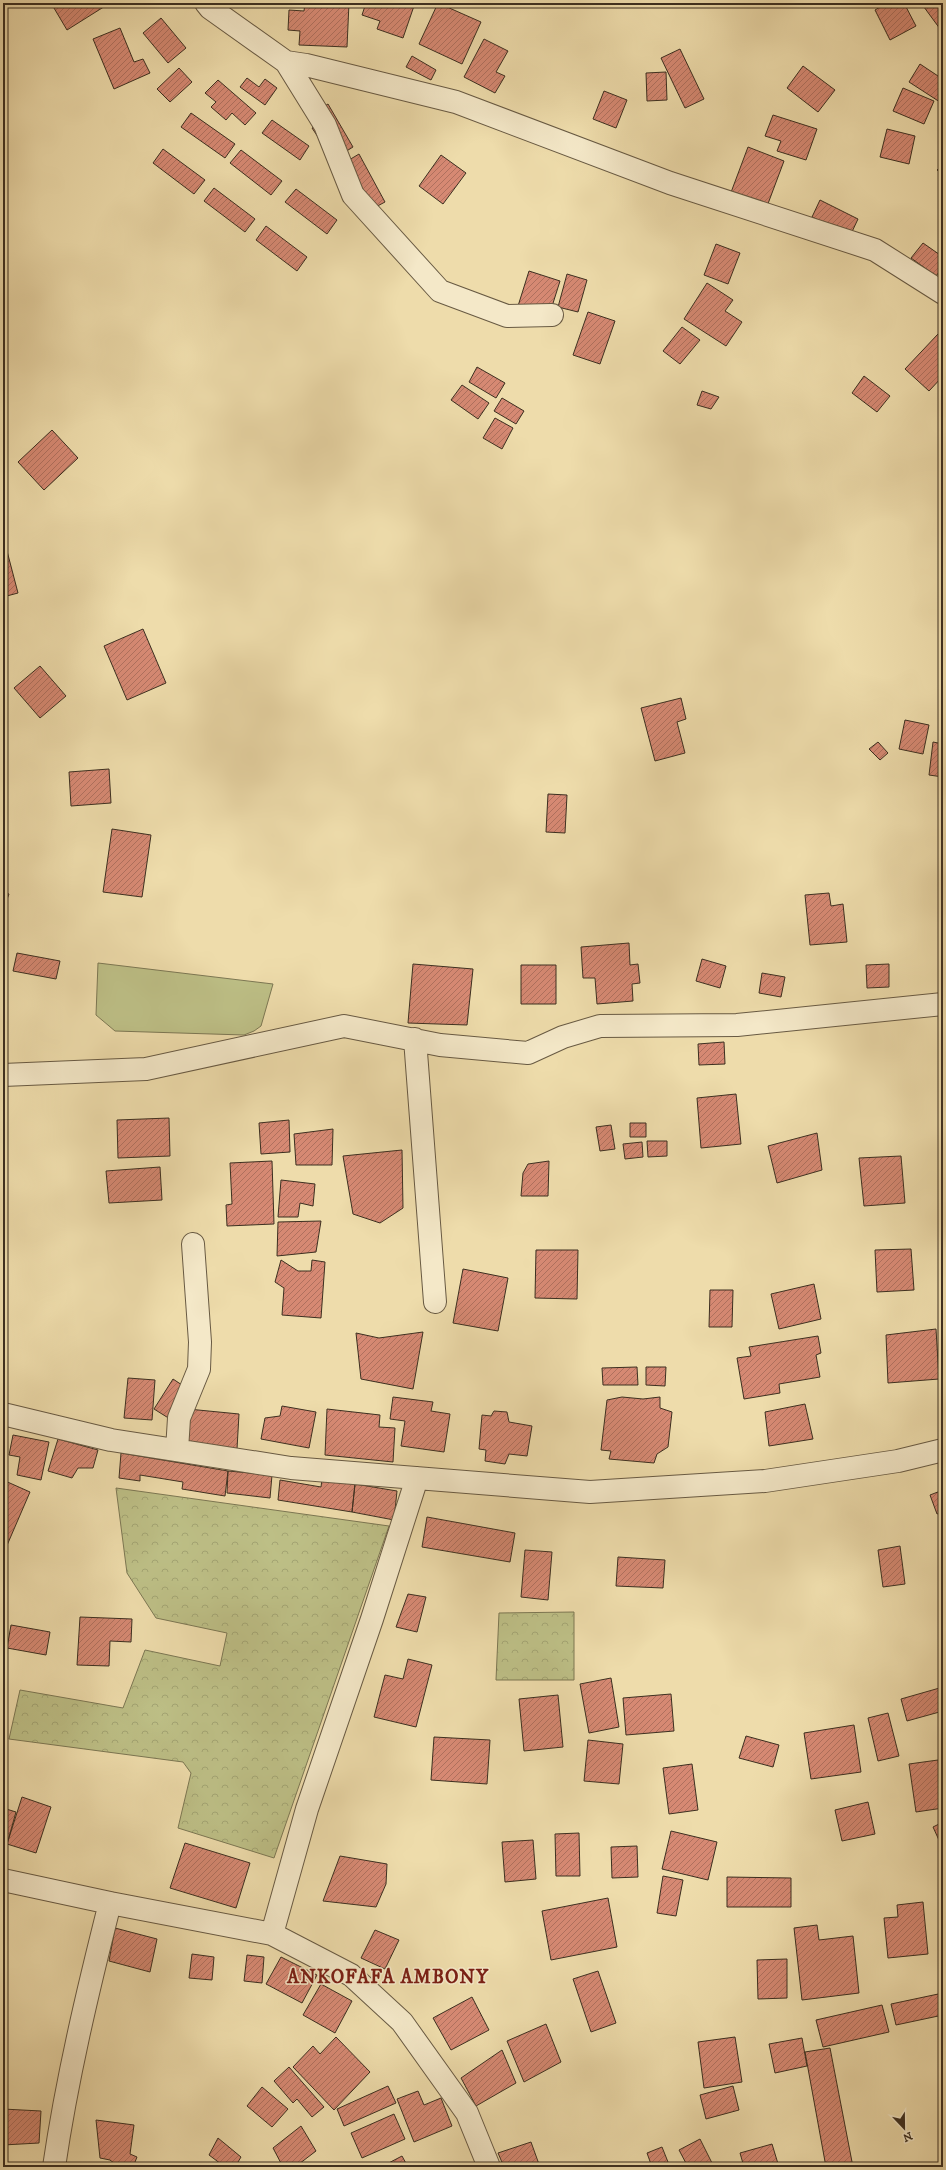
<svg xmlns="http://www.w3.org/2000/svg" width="946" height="2170" viewBox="0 0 946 2170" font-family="'IM FELL DW Pica',serif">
	<defs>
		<pattern id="forest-crowns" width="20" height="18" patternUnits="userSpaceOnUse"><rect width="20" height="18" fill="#bdbf86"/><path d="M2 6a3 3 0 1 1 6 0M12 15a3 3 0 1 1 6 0" fill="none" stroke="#a3a473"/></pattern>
		<pattern id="building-hatch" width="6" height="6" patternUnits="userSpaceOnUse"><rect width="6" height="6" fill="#d68973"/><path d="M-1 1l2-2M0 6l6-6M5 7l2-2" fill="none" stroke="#af705e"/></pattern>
	</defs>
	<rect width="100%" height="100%" fill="#eedcab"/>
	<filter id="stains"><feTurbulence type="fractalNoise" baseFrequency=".005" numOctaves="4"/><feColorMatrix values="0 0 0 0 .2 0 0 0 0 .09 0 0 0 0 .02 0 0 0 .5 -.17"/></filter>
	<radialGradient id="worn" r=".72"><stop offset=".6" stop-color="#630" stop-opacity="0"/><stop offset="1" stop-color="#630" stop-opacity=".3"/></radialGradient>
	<path fill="url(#forest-crowns)" stroke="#7c7753" d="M 116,1488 L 389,1526 L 274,1858 L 178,1828 L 191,1773 L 183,1762 L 9,1739 L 20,1690 L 123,1708 L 145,1650 L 220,1666 L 227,1633 L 156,1618 L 127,1573 Z
		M 574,1612 L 574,1680 L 496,1680 L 499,1613 Z"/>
	<path fill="#bdbf86" stroke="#7c7753" d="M 98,963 L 273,984 L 261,1026 L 254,1031 L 244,1035 L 115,1031 L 96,1015 Z"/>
	<path fill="url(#building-hatch)" stroke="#3c2f20" d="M 51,3 L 110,3 L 67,30 Z
		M 305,3 L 349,3 L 347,47 L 299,45 L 300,31 L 288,30 L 289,10 L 304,11 Z
		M 366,3 L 378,7 L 379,3 L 415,3 L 403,38 L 377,29 L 380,21 L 362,15 Z
		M 438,3 L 481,22 L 462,64 L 419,44 Z
		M 494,3 L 510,3 L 510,7 Z
		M 887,3 L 904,3 L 916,26 L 890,40 L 875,10 Z
		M 921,3 L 943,3 L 943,33 Z
		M 161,18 L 186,48 L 168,63 L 143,33 Z
		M 120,28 L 134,62 L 143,59 L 150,73 L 114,89 L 93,39 Z
		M 484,39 L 508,51 L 496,72 L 505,76 L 495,93 L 464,77 Z
		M 680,49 L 704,99 L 685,108 L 661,58 Z
		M 412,56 L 436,70 L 431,80 L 406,67 Z
		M 920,64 L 941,78 L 943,75 L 943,104 L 909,82 Z
		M 803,66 L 835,90 L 818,112 L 787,88 Z
		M 179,68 L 192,82 L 170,102 L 157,89 Z
		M 666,72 L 667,100 L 647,101 L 646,73 Z
		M 247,78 L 259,87 L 265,79 L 277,88 L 265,105 L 240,87 Z
		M 218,80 L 256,113 L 245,125 L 232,113 L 226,120 L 211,107 L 216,102 L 205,93 Z
		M 903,88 L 934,101 L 924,124 L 893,111 Z
		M 604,91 L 627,100 L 616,128 L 593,119 Z
		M 328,104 L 353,147 L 337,157 L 324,146 L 312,128 L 318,124 L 312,114 Z
		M 191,113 L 235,144 L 225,158 L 181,127 Z
		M 773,115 L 817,129 L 806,160 L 777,151 L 781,141 L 765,136 Z
		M 272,120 L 309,146 L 300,160 L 262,133 Z
		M 887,129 L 915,136 L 909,164 L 880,157 Z
		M 748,147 L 784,161 L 766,209 L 730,195 Z
		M 163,149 L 205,180 L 194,194 L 153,163 Z
		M 241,150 L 282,181 L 271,195 L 230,163 Z
		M 359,154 L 385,202 L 370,210 L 344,163 Z
		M 441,155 L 466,173 L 443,204 L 419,186 Z
		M 943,164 L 943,175 L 937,170 Z
		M 214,188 L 255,219 L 245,232 L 204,201 Z
		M 296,189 L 337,220 L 327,234 L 285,202 Z
		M 820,200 L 858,219 L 850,236 L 812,217 Z
		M 266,226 L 307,257 L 297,271 L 256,240 Z
		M 923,243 L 943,257 L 943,267 L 936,276 L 911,258 Z
		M 716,244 L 740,253 L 728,284 L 704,275 Z
		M 529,271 L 560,281 L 549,316 L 518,306 Z
		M 567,274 L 587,280 L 578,312 L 558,307 Z
		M 707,283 L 733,300 L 725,311 L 742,322 L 726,346 L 684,319 Z
		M 588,312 L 615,321 L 600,364 L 573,355 Z
		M 682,327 L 700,340 L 680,364 L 663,351 Z
		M 938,334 L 943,339 L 943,376 L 929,391 L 905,369 Z
		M 477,367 L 505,383 L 496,398 L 469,382 Z
		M 864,376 L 890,396 L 877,412 L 852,393 Z
		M 462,385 L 489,403 L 478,419 L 451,400 Z
		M 702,391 L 719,397 L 711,409 L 697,405 Z
		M 502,398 L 524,411 L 516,424 L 494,411 Z
		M 495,418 L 513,428 L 502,449 L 483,438 Z
		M 52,430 L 78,458 L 44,490 L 18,462 Z
		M 7,551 L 18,593 L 3,597 L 3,552 Z
		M 143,629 L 166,683 L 127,700 L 104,646 Z
		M 40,666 L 66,696 L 40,718 L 14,688 Z
		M 681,698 L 686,719 L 677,722 L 685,753 L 655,761 L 641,708 Z
		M 905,720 L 929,725 L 923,754 L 899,749 Z
		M 878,742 L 888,753 L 880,760 L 869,749 Z
		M 933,742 L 943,744 L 943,777 L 929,775 Z
		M 109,769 L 111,803 L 71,806 L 69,772 Z
		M 548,794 L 567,795 L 565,833 L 546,832 Z
		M 112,829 L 151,835 L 142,897 L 103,892 Z
		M 3,892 L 9,894 L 3,910 Z
		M 829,893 L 831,906 L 843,904 L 847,942 L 810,945 L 805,895 Z
		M 629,943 L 630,965 L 638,964 L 640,983 L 632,984 L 633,1001 L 597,1004 L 595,978 L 583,978 L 581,947 Z
		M 17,953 L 60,961 L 56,979 L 13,971 Z
		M 702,959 L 726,966 L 720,988 L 696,981 Z
		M 413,964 L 473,969 L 467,1025 L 408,1023 Z
		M 889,964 L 889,987 L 867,988 L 866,965 Z
		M 521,965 L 556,965 L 556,1004 L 521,1004 Z
		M 762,973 L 785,977 L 781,997 L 759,993 Z
		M 724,1042 L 725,1064 L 699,1065 L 698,1044 Z
		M 736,1094 L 741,1144 L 701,1148 L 697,1098 Z
		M 169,1118 L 170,1156 L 118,1158 L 117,1120 Z
		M 289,1120 L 290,1152 L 261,1154 L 259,1123 Z
		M 630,1123 L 646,1123 L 646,1137 L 630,1137 Z
		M 611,1125 L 615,1149 L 600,1151 L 596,1127 Z
		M 333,1129 L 332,1165 L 296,1165 L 294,1134 Z
		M 817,1133 L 822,1170 L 777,1183 L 768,1146 Z
		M 647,1141 L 667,1141 L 667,1156 L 648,1157 Z
		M 642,1142 L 643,1157 L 625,1159 L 623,1144 Z
		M 402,1150 L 403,1208 L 380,1223 L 353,1214 L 343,1156 Z
		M 901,1156 L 905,1203 L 864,1206 L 859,1158 Z
		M 272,1161 L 274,1224 L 227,1226 L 226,1205 L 232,1204 L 230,1163 Z
		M 549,1161 L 548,1196 L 521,1196 L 523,1173 L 528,1164 Z
		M 160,1167 L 162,1200 L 109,1203 L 106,1171 Z
		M 281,1180 L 315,1184 L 313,1206 L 300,1203 L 298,1217 L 278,1217 Z
		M 321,1221 L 316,1252 L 277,1256 L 278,1222 Z
		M 911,1249 L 914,1290 L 877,1292 L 875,1250 Z
		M 536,1250 L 578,1250 L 577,1299 L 535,1298 Z
		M 281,1260 L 298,1271 L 311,1271 L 312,1260 L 325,1262 L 321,1318 L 282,1315 L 284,1288 L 275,1282 Z
		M 463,1269 L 508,1278 L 498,1331 L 453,1323 Z
		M 814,1284 L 821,1319 L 779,1329 L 771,1294 Z
		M 710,1290 L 733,1290 L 732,1327 L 709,1327 Z
		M 936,1329 L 939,1379 L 888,1383 L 886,1335 Z
		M 423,1332 L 413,1389 L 361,1379 L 356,1333 L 379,1338 Z
		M 818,1336 L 821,1353 L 816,1355 L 820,1377 L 779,1384 L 780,1393 L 744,1399 L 737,1358 L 751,1356 L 749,1347 Z
		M 637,1367 L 638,1385 L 603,1385 L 602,1368 Z
		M 646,1367 L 666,1367 L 665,1386 L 646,1385 Z
		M 128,1378 L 155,1380 L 152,1420 L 124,1418 Z
		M 173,1379 L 188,1389 L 170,1419 L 154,1409 Z
		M 393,1397 L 433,1402 L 431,1411 L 450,1414 L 444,1452 L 401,1446 L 405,1421 L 390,1419 Z
		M 622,1397 L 643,1399 L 660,1397 L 660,1408 L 672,1412 L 668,1447 L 657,1454 L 654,1463 L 609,1459 L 611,1451 L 601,1450 L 607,1400 Z
		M 805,1404 L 813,1439 L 769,1446 L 765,1412 Z
		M 282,1406 L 316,1412 L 309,1448 L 261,1439 L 265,1418 L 280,1416 Z
		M 188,1409 L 239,1414 L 237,1449 L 187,1445 Z
		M 327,1409 L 380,1415 L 379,1427 L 395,1428 L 393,1462 L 325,1455 Z
		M 494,1411 L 507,1412 L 509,1422 L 532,1426 L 527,1456 L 509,1454 L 505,1464 L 485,1461 L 486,1450 L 479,1449 L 482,1415 L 491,1416 Z
		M 13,1435 L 49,1442 L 41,1480 L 17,1475 L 20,1457 L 9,1455 Z
		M 58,1439 L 98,1450 L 93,1468 L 78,1468 L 72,1478 L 48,1471 Z
		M 121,1453 L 228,1471 L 225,1496 L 182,1489 L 183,1482 L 140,1475 L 140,1481 L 119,1478 Z
		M 228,1471 L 272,1475 L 270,1498 L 227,1493 Z
		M 322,1479 L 355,1484 L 352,1512 L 278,1500 L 280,1480 L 321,1487 Z
		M 3,1480 L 30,1492 L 5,1550 L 3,1549 Z
		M 355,1484 L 397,1491 L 394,1520 L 352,1512 Z
		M 943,1490 L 943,1512 L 937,1514 L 930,1495 Z
		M 427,1517 L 515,1533 L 510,1562 L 422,1547 Z
		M 900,1546 L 905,1584 L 883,1587 L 878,1550 Z
		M 525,1550 L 552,1552 L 548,1600 L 521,1597 Z
		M 618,1557 L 665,1560 L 663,1588 L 616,1586 Z
		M 408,1594 L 426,1597 L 417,1632 L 396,1627 Z
		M 80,1617 L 132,1619 L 131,1642 L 110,1641 L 109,1666 L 77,1665 Z
		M 11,1625 L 50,1632 L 46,1655 L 7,1648 Z
		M 408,1659 L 432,1665 L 416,1727 L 374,1717 L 385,1675 L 403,1679 Z
		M 611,1678 L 619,1727 L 589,1733 L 580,1684 Z
		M 943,1687 L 943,1711 L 907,1721 L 901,1699 Z
		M 671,1694 L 674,1731 L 626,1735 L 623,1698 Z
		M 558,1695 L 563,1747 L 524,1751 L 519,1699 Z
		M 888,1713 L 899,1756 L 878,1761 L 868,1718 Z
		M 854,1725 L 861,1772 L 811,1779 L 804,1733 Z
		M 746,1736 L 779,1745 L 773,1767 L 739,1758 Z
		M 434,1737 L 490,1740 L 487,1784 L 431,1780 Z
		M 588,1740 L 623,1744 L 619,1784 L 584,1781 Z
		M 938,1760 L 943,1791 L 943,1808 L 916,1812 L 909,1764 Z
		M 692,1764 L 698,1810 L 669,1814 L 663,1768 Z
		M 22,1797 L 51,1807 L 36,1853 L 7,1844 Z
		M 868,1802 L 875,1834 L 842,1841 L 835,1810 Z
		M 3,1808 L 16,1812 L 7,1844 L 3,1843 Z
		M 943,1822 L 943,1849 L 933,1827 Z
		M 671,1831 L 717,1842 L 708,1880 L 662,1869 Z
		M 579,1833 L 580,1876 L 556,1876 L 555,1834 Z
		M 533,1840 L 536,1879 L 505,1882 L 502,1842 Z
		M 185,1843 L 250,1863 L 236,1908 L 170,1888 Z
		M 637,1846 L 638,1877 L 612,1878 L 611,1847 Z
		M 340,1856 L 387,1864 L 386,1884 L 376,1907 L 323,1901 Z
		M 663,1876 L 683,1880 L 676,1916 L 657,1913 Z
		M 727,1877 L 791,1878 L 791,1907 L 727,1907 Z
		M 608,1898 L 617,1947 L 551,1960 L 542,1911 Z
		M 923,1902 L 928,1954 L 888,1958 L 884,1918 L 898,1917 L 897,1905 Z
		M 817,1925 L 819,1940 L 853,1936 L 859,1993 L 802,2000 L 794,1928 Z
		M 115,1928 L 157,1939 L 150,1972 L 109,1961 Z
		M 375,1930 L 399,1940 L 385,1969 L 361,1958 Z
		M 192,1954 L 214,1957 L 212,1980 L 189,1978 Z
		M 247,1955 L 264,1957 L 262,1983 L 244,1981 Z
		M 281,1957 L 317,1975 L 302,2003 L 266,1984 Z
		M 787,1959 L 787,1998 L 758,1999 L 757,1960 Z
		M 598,1971 L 616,2023 L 591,2032 L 573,1979 Z
		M 321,1984 L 352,2001 L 335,2033 L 303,2015 Z
		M 943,1993 L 943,2015 L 896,2025 L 891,2004 Z
		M 472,1997 L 489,2030 L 451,2050 L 433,2018 Z
		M 882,2005 L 889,2032 L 823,2047 L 816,2020 Z
		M 546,2024 L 561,2062 L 524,2082 L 507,2041 Z
		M 336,2037 L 370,2072 L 334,2110 L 293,2067 L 313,2046 L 320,2054 Z
		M 735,2037 L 742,2082 L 704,2088 L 698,2042 Z
		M 802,2038 L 807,2066 L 775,2073 L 769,2044 Z
		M 830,2048 L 853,2167 L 826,2167 L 805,2052 Z
		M 502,2050 L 516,2083 L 476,2106 L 461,2078 Z
		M 289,2067 L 324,2107 L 312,2117 L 297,2099 L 293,2103 L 274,2081 Z
		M 388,2086 L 396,2103 L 344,2126 L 337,2109 Z
		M 733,2086 L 739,2110 L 706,2119 L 700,2095 Z
		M 262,2087 L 288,2109 L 272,2127 L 247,2106 Z
		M 418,2091 L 424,2105 L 441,2098 L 452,2126 L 414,2142 L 397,2099 Z
		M 3,2109 L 41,2111 L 39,2143 L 3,2145 Z
		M 394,2114 L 405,2139 L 362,2158 L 351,2133 Z
		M 96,2120 L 134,2125 L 130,2154 L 137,2157 L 133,2167 L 119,2167 L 110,2160 L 100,2158 Z
		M 301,2126 L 316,2151 L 295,2167 L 283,2167 L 273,2148 Z
		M 218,2138 L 241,2157 L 235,2167 L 225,2167 L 209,2155 Z
		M 700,2139 L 712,2163 L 704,2167 L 688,2167 L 679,2150 Z
		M 531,2142 L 540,2167 L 504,2167 L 498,2153 Z
		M 772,2144 L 779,2167 L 744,2167 L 740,2153 Z
		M 662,2147 L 670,2167 L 652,2167 L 647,2153 Z
		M 402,2156 L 408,2167 L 381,2167 Z"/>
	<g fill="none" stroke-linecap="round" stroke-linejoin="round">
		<g stroke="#685a43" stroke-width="24">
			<path id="minor" d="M 206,3 L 210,8 L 286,62 L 325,125 L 353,195 L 440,291 L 507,316 L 552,315
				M 286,62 L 306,65 L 456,102 L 670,183 L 875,250 L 943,293
				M 415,1039 L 435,1302
				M 3,1075 L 146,1069 L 344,1026 L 440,1045 L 528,1053 L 563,1037 L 600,1026 L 737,1025 L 943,1004
				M 3,1414 L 111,1440 L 291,1468 L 590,1492 L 765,1481 L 898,1461 L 943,1450
				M 177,1450 L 179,1418 L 199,1369 L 200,1342 L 193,1244
				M 3,1880 L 110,1903 L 272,1934 L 351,1975 L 402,2022 L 467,2113 L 489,2167
				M 272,1934 L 307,1809 L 372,1619 L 417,1478
				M 54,2167 C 67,2078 88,1990 110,1903"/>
		</g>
		<use href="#minor" stroke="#f4e8c8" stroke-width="22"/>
	</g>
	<g text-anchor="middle" stroke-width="3" stroke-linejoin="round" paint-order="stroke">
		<g font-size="19" font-weight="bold" letter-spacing="1" fill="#7a1f14" stroke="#f4e8c8">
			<text x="388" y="1983">ANKOFAFA AMBONY</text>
		</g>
	</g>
	<rect width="946" height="2170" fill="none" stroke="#eedcab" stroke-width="16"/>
	<rect x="4" y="4" width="938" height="2162" fill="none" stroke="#3c2f20" stroke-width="2"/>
	<rect x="8" y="8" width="930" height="2154" fill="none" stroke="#3c2f20"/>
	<g transform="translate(904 2128) rotate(158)" stroke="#f4e8c8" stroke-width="3" paint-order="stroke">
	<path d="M0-3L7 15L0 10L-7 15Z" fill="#3c2f20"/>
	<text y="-6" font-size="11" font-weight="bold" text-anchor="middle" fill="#3c2f20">N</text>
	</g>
	<rect width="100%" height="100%" filter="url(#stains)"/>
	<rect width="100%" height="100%" fill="url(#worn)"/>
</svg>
